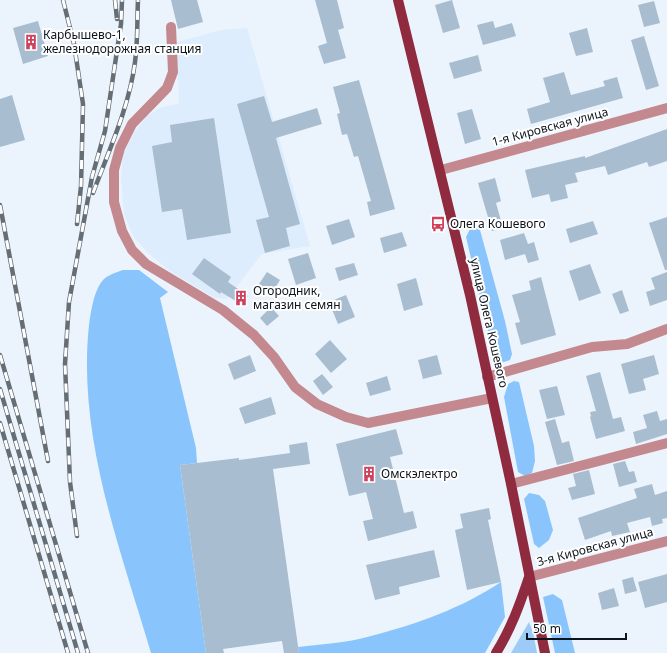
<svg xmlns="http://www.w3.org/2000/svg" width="667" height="653" viewBox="0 0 667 653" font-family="'Noto Sans',sans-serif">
	<rect width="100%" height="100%" fill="#ebf4fc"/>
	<path fill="#ddedfd" d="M 247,28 L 310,246 L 262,254 L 227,299 L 215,298 L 171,272 L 148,253 L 133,236 L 124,214 L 121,177 L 123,154 L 134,133 L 147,116 L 160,108 L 179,103 L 177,42 L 221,30 Z"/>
	<path fill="#9dcbf7" d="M 529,622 L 533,632 L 537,653 L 511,653 Z"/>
	<path fill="#89c5fc" d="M 477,225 L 480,230 L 505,321 L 512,354 L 510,360 L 501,363 L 494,357 L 466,237 L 471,227 Z
		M 123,270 L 139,270 L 168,292 L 160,298 L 196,448 L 197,463 L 180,465 L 206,653 L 151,653 C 120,548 77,436 89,325 C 91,311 94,289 104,279 C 108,275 117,272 123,270 Z
		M 514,381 L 519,382 L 534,446 L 535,461 L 532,473 L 525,476 L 518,472 L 504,397 L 508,384 Z
		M 529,493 L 539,495 L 545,501 L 553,530 L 549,540 L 539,548 L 534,544 L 524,499 Z
		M 501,582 L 505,617 L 485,653 L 299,653 L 298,647 C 322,644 348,643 371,636 C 417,624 462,608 501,582 Z
		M 553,594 L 562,600 L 575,653 L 555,653 L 543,597 Z"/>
	<path fill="#a8bdd0" d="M 171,0 L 197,0 L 203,22 L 178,29 Z
		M 315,0 L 337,0 L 344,28 L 338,30 L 346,58 L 324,64 L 318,46 L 327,43 Z
		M 452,0 L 460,28 L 443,33 L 435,5 Z
		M 654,1 L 660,23 L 644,27 L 638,5 Z
		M 38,21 L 48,56 L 23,64 L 13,28 Z
		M 493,21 L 495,28 L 512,23 L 516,36 L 483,45 L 477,25 Z
		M 587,28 L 593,52 L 576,56 L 569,33 Z
		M 644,36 L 659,86 L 646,90 L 631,40 Z
		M 478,55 L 482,71 L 454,79 L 449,63 Z
		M 564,72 L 571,95 L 605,86 L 603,81 L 617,77 L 623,98 L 531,124 L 527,109 L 550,102 L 543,78 Z
		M 359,80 L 395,209 L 370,216 L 367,202 L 371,201 L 358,156 L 354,157 L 347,134 L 342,135 L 337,114 L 340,113 L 333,87 Z
		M 12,95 L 25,140 L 0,147 L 0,99 Z
		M 264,96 L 272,122 L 317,108 L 322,124 L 276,138 L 300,224 L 286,228 L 290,246 L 265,253 L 256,220 L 269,217 L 237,104 Z
		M 472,109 L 481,139 L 465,144 L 457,113 Z
		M 214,118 L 231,233 L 187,240 L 182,209 L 162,212 L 152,146 L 172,142 L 170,125 Z
		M 667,129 L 667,161 L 649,167 L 647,162 L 608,175 L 605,166 L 575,173 L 578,182 L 565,185 L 568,198 L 551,202 L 549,194 L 532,198 L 525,170 L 585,156 L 585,158 Z
		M 495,178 L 501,201 L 496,203 L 503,228 L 492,231 L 478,183 Z
		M 667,217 L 667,270 L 665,270 L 649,223 Z
		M 349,219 L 355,237 L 332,245 L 326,226 Z
		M 593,221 L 598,234 L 570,243 L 566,229 Z
		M 402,232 L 407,246 L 384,253 L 380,238 Z
		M 524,233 L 528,244 L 534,242 L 539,260 L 528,263 L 525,254 L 505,260 L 500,240 Z
		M 308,253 L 316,278 L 296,285 L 288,259 Z
		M 204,258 L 231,277 L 228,282 L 248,296 L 242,305 L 221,292 L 220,294 L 192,274 Z
		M 354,263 L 358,275 L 339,281 L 335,268 Z
		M 590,264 L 601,293 L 579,301 L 569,271 Z
		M 267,272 L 280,280 L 270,296 L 257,287 Z
		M 667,272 L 667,300 L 650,306 L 646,292 L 655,289 L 651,278 Z
		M 541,277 L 556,335 L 521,345 L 515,323 L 520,322 L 512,295 L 531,290 L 529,281 Z
		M 416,278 L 423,305 L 404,311 L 397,284 Z
		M 622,290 L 629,311 L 620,314 L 612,294 Z
		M 346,295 L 355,317 L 338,324 L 329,302 Z
		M 271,307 L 279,316 L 267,326 L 260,318 Z
		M 330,340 L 347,359 L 331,373 L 315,354 Z
		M 250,355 L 256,371 L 234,380 L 228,364 Z
		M 437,355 L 442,374 L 423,379 L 418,360 Z
		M 654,355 L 659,374 L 643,379 L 646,390 L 629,394 L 621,364 Z
		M 600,372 L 613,419 L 621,417 L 625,431 L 596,439 L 590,417 L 591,416 L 590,412 L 596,411 L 586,376 Z
		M 322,374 L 333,387 L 323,395 L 313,381 Z
		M 387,376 L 391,390 L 370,396 L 366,383 Z
		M 557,386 L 565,415 L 547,419 L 539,390 Z
		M 271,397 L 276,414 L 245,424 L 239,408 Z
		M 657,411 L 660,421 L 667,419 L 667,434 L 636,444 L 633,432 L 647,428 L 643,415 Z
		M 555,419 L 562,443 L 569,441 L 574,461 L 557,465 L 545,422 Z
		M 396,429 L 403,454 L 390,457 L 404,513 L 413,511 L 417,528 L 368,541 L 363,521 L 373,519 L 366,492 L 349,496 L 336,444 Z
		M 307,442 L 310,464 L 273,469 L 299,653 L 284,653 L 282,641 L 223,649 L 224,653 L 206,653 L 180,465 L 239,458 L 239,460 L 290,453 L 289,445 Z
		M 625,461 L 629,472 L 634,471 L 637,482 L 619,487 L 613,464 Z
		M 589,470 L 595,494 L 572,500 L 568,488 L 576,486 L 573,474 Z
		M 652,484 L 655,495 L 667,491 L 667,518 L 662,519 L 663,523 L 652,526 L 650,517 L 627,523 L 630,532 L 612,536 L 611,531 L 585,540 L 578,518 L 637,498 L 634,489 Z
		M 489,508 L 491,519 L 488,520 L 501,582 L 467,590 L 455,530 L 463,528 L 460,514 Z
		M 434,550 L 440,577 L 399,587 L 400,594 L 375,600 L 366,565 Z
		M 667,574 L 667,602 L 645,608 L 638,582 Z
		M 633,577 L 637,591 L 625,594 L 622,580 Z
		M 614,588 L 619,606 L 602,610 L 598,593 Z"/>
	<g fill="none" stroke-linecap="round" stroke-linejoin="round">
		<path stroke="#c4898f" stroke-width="10" d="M 171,27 L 173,72 L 167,88 L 132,124 L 120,148 L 114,170 L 114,202 L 122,231 L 132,250 L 146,264 L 223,310 L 254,335 L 274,357 L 295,387 L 317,404 L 346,417 L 368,423 L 492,398
			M 441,170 L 667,108
			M 487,377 L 592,347 L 627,344 L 667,329
			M 511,484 L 667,443
			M 529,577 L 667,541"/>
		<path stroke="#902a3f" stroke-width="10" d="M 398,0 L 470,295 L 511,484 L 545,653
			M 496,653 C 511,629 520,604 529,577"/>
		<g stroke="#656d75" stroke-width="4.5">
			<path id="rail" d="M 63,0 L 74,44 L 83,104 L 81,186 L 77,224
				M 115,0 L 117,19
				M 93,193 C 109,150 129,108 135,62 C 138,41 137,20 138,0
				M 0,205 L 48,461
				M 0,355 L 88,653
				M 0,389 L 78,653
				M 0,423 L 68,653
				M 77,536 L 70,482 L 65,364 L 69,302 L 92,177 L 105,131 L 121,24 L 122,0"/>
		</g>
		<use href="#rail" stroke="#fff" stroke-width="3" stroke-dasharray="9" stroke-linecap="butt"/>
	</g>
	<defs>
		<g id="building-bare" transform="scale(1.2)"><path d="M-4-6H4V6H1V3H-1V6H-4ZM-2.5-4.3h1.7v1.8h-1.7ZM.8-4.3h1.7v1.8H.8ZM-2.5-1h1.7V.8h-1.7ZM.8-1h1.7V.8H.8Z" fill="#d0415e" stroke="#fff" stroke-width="2.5" paint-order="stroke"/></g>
		<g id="bus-bare" transform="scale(1.2)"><path d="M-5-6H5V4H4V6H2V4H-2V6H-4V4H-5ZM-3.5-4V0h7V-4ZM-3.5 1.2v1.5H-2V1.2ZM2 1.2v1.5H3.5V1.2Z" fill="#d0415e" stroke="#fff" stroke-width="2.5" paint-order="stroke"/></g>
	</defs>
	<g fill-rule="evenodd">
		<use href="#building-bare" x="31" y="42"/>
		<use href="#bus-bare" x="438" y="224"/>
		<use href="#building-bare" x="241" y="298"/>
		<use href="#building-bare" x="369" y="474"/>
	</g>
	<g text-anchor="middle" stroke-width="4" stroke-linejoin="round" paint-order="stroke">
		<g font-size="12" fill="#0d151c" stroke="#fff" text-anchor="start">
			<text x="43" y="39">Карбышево-1,<tspan x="43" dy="14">железнодорожная станция</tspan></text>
			<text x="450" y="228">Олега Кошевого</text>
			<text x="253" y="295">Огородник,<tspan x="253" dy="14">магазин семян</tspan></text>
			<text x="381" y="478">Омскэлектро</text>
		</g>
		<g font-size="12" fill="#0d151c" stroke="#fff">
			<text transform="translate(550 127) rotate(-15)" y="4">1-я Кировская улица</text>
			<text transform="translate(489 323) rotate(77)" y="4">улица Олега Кошевого</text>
			<text transform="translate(595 547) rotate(-15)" y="4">3-я Кировская улица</text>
		</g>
	</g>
	<path d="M527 633v6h99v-6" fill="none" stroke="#0d151c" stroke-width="2"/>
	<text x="533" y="633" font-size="12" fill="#0d151c" stroke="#ffffff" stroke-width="3" paint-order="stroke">50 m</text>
</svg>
